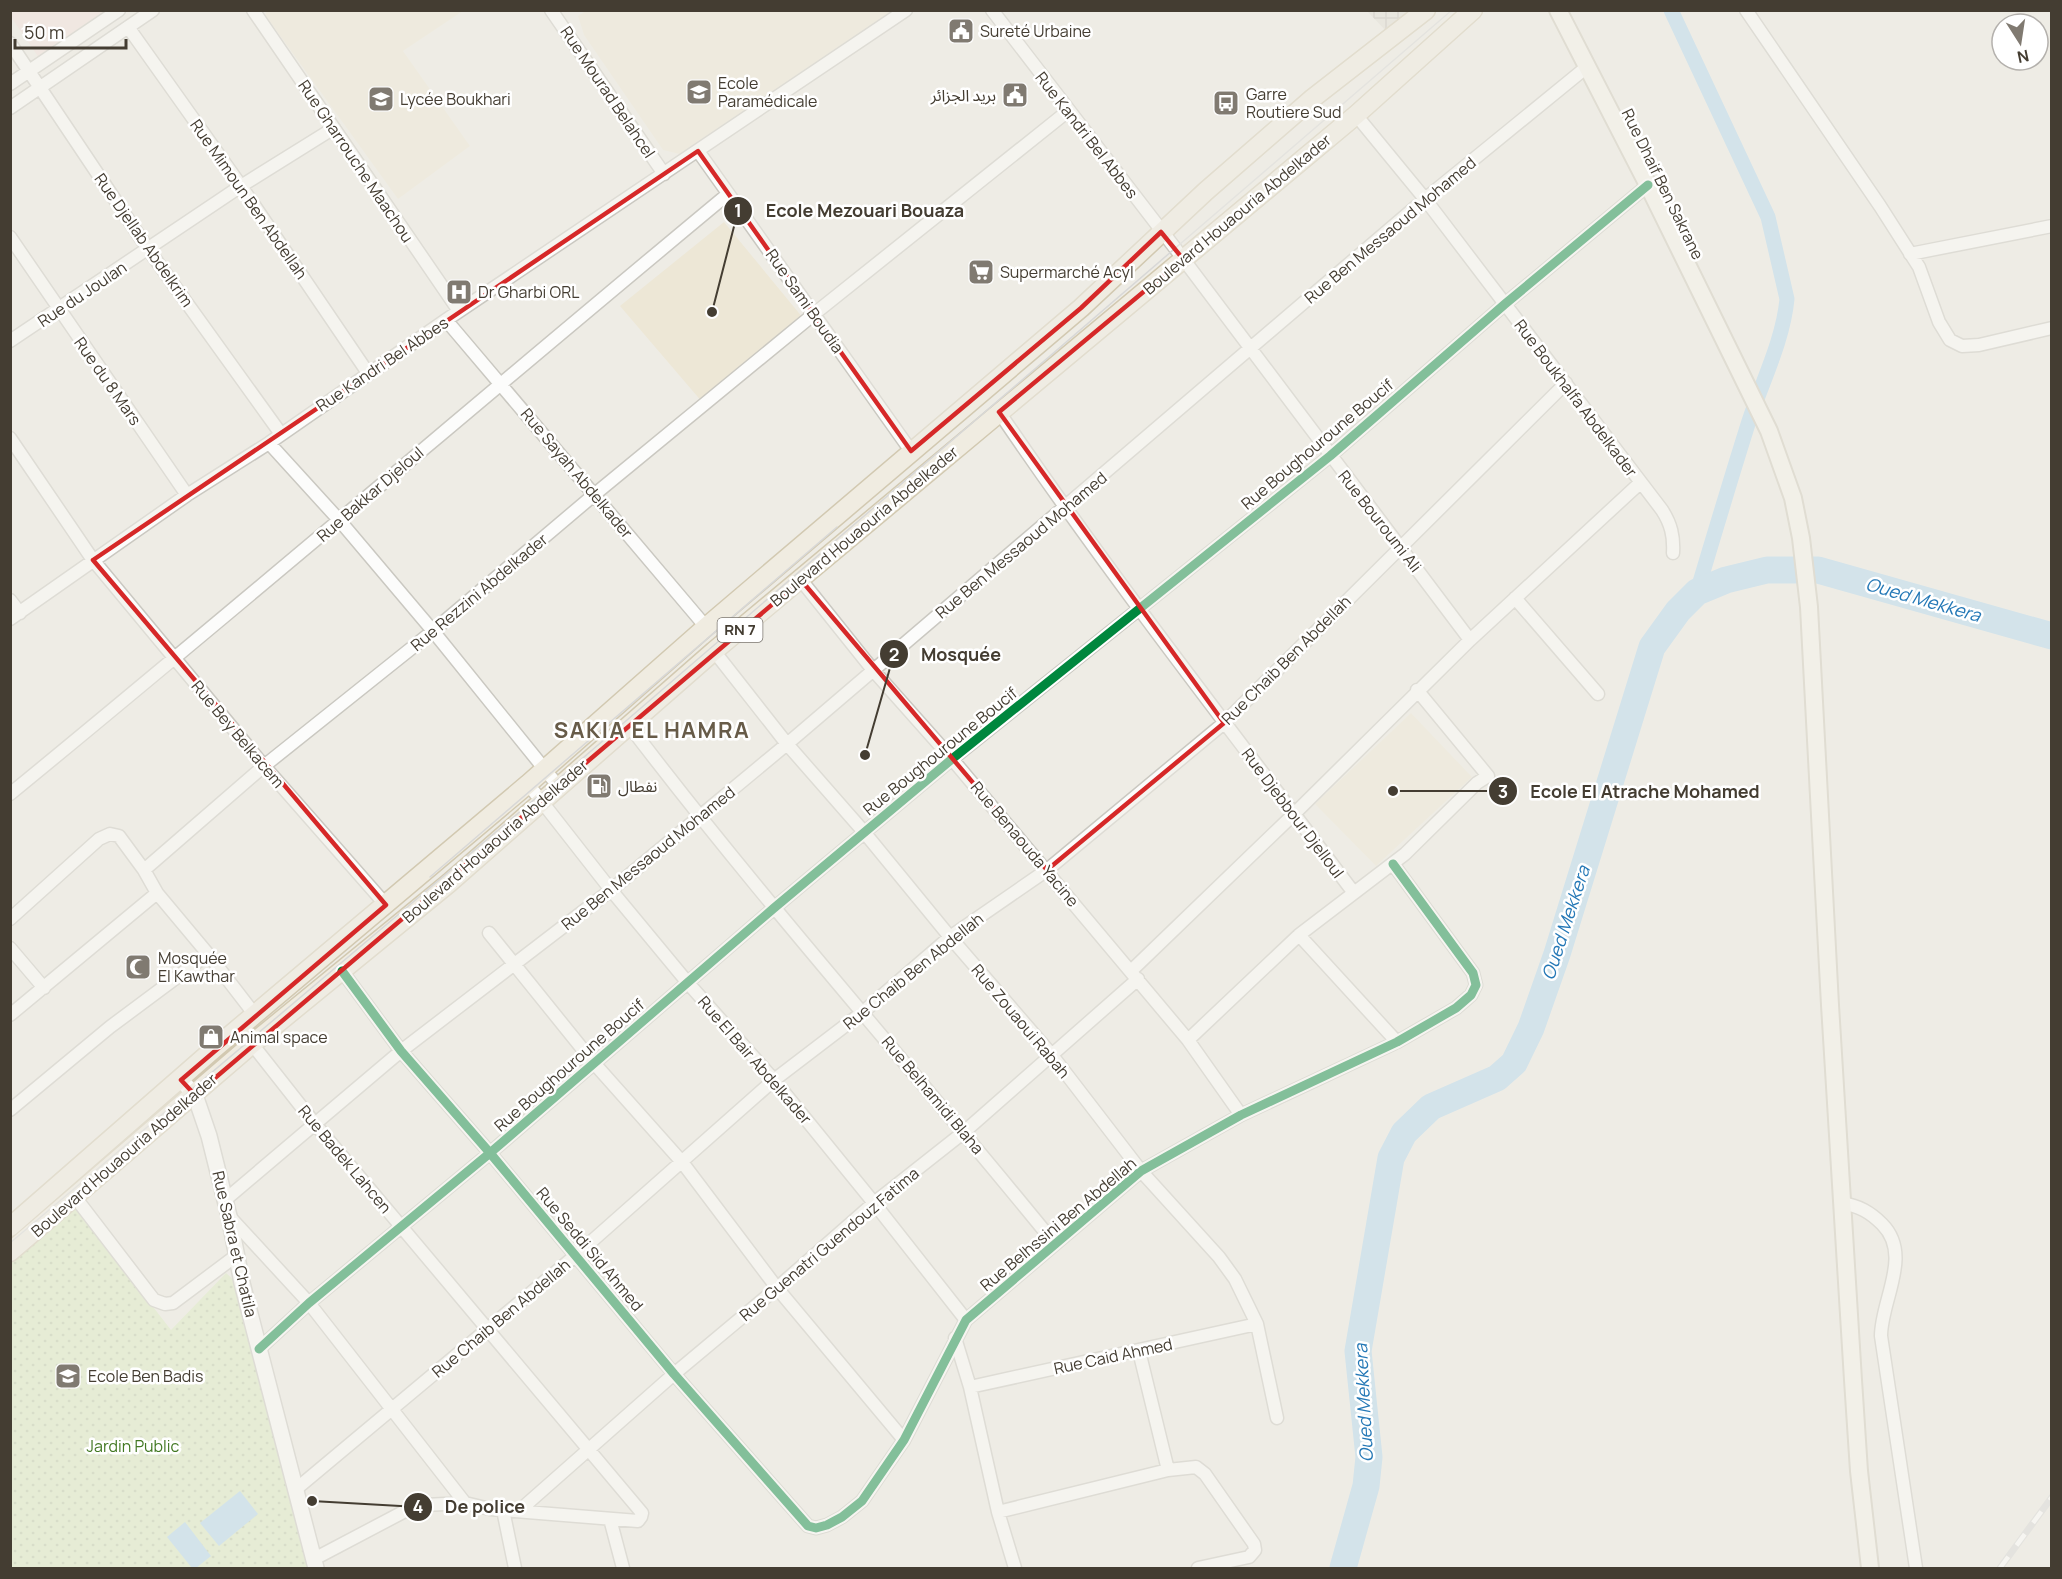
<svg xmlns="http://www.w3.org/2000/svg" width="2062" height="1579" viewBox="0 0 2062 1579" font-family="Manrope,'Noto Sans Arabic',sans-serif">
	<defs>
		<pattern id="industrial-grid" width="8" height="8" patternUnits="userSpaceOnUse" patternTransform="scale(1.5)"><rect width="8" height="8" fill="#e1ddd6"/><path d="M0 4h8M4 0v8" fill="none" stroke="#c2bfb8"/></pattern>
		<pattern id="grass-dots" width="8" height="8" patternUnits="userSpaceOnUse" patternTransform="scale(1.5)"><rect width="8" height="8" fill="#dbebc2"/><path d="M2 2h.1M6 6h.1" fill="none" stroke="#bdcaa7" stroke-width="1.8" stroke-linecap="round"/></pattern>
	</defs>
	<rect width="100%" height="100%" fill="#eeece5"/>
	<path fill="url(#industrial-grid)" d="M 1367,11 L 1409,11 L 1385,30 Z"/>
	<path fill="#ede7d6" d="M 267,10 L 463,11 L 403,51 L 470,146 L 398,199 L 265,15 Z
		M 587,10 L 894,11 L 684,155 L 663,150 L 584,35 L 578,16 Z
		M 724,222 L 803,318 L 703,403 L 620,306 Z
		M 1411,713 L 1472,777 L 1376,866 L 1315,804 Z"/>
	<path fill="#f1e1db" d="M 10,11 L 108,11 L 39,58 L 11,17 Z"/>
	<path fill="url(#grass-dots)" d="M 75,1206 L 171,1330 L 226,1273 L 246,1291 L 319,1568 L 11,1568 L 10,1261 Z"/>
	<path fill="#b1d7f0" d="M 240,1491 L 258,1514 L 219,1546 L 200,1523 Z
		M 185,1522 L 211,1556 L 196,1568 L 192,1568 L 167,1537 Z"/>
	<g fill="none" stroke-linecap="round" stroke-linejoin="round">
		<path stroke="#b1d7f0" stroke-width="15" d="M 1671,10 L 1768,217 L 1787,299 C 1783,341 1762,382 1749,421 C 1731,478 1714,535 1697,592"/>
		<path stroke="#b1d7f0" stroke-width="27" d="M 1343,1568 L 1366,1486 L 1369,1457 L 1358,1351 L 1391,1158 L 1404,1133 L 1431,1107 L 1497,1078 L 1514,1063 L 1531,1028 L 1557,954 L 1652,647 L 1678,611 L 1697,592 L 1726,580 L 1767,570 L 1818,570 L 2052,636"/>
		<g stroke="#cac8c1" stroke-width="15">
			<path id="minor" d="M 253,10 L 459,311
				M 551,10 L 664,174
				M 992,10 L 1175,248 L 1470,640
				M 1746,10 L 1880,206 L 1919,267 L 1939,322 L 1950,340 L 1962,346 L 1979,345 L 2052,328
				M 128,27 L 241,186 L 368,373
				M 10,43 L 148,249 L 281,434
				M 10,84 L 119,10
				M 10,108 L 153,10
				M 1356,115 L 1425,199 L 1662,510 C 1671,524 1674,536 1673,553
				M 698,151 L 911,451
				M 10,237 L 187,495
				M 1910,254 L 2052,226
				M 446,320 L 706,627
				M 10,341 L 241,186 L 334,128
				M 999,412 C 1111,577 1234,734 1354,893
				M 10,438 L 93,560 L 264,766 L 386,905
				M 269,443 L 340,521 L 433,631 L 559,787
				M 801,580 L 873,670 L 952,759 L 1188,1040 L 1241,1115
				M 1515,598 L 1598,694
				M 10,600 L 20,613
				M 10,619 L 187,495 L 269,443 L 446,320 L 906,10
				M 714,651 L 787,744 L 864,832 L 950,937 L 1051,1054 L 1141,1171 L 1219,1257 L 1235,1279 L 1257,1324 L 1277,1418
				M 628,724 C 764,903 914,1070 1055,1244
				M 528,784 L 611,890 L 688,983 L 774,1080 L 874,1203 L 966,1320
				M 10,794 C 252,596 488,393 728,194
				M 144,870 L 264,766 L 433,631 L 595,494 L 814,314 L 1068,111
				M 10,919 L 99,839 L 110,834 L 119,836 L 144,870 L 157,893 L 208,954 L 255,1015
				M 489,933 L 593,1062 L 682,1162 L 777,1288 L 904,1440
				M 1299,935 L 1397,1042
				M 10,948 L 44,988
				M 342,971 L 401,1051 L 490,1153 L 674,1374 L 808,1526 L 816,1528 L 827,1525 L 842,1517 L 862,1501 L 904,1440 L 966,1320 L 1141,1171 L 1241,1115 L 1397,1042 L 1456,1008 L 1471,995 L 1476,985 L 1473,973 L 1393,864
				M 1131,971 L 1294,814 L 1470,640 L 1640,483
				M 10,1015 L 157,893
				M 1188,1040 L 1299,935 L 1405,854 L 1477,783 L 1488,776 L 1417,690
				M 252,1044 L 315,1124 L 642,1513 L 641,1517 L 638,1521 L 490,1509 L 465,1503 L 424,1505 L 407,1510 L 314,1559
				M 10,1110 L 110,1027 L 208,954
				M 75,1197 L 154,1300 L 165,1304 L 173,1303 L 237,1255
				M 225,1200 L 401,1051 L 611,890 L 787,744 L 1425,199 L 1588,66
				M 1842,1203 C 1859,1206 1870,1212 1882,1224 C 1913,1255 1881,1300 1881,1336 L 1916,1568
				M 229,1216 L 309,1303 L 465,1503
				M 955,1338 L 970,1387 L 998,1512 L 1015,1568
				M 259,1349 L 309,1303 L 490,1153 L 774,908 L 952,759 L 1330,456 L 1505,304 L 1648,185
				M 1139,1351 L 1168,1470
				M 970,1387 L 1257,1324
				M 295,1490 L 575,1256 L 774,1080 L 863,1012 L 950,937 L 1047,870 L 1224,723 L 1566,383
				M 503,1510 L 515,1568
				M 520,1510 L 674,1374 L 777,1288 L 874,1203 L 964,1132 L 1138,979
				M 998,1512 L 1168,1470 L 1196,1467 L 1205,1474 L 1254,1544 L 1255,1550 L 1249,1557 L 1198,1568
				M 610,1519 L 623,1568"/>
		</g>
		<g stroke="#cac8c1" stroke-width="18">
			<path id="tertiary" d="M 181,1080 L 195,1095 L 209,1136 L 229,1216 L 242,1283 L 316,1568"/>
		</g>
		<g stroke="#cec9bb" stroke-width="20">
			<path id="secondary" d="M 1558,10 L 1648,185 L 1769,431 L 1793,498 L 1801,538 L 1809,607 L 1830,1005 L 1853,1380 L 1859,1471 L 1870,1568"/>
		</g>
		<g stroke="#d2c9b1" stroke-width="21">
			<path id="primary" d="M 10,1227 L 215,1048 L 528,784 L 706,627 L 1081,308 L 1206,191 L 1313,98 L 1426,10
				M 10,1252 L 252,1044 L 449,883 L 714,651 L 1356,115 L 1473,10"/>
		</g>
		<use href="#minor" stroke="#fcfcfb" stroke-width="12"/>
		<use href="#tertiary" stroke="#fcfcfb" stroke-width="15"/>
		<use href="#secondary" stroke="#f6f3ec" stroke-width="16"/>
		<use href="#primary" stroke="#f0ece1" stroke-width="18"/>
		<path stroke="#d8d8d7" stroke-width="1.5" d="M 430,877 L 837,527
			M 10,1243 L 555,782 L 1452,10"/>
		<g stroke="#d8d8d7" stroke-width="7">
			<path id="rail" d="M 2000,1568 L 2052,1497"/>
		</g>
		<use href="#rail" stroke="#fff" stroke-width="4.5" stroke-dasharray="14" stroke-linecap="butt"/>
		<g stroke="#fff" stroke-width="13">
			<path id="cycleway" d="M 342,971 L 401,1051 L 490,1153 L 674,1374 L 808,1526 L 816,1528 L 827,1525 L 842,1517 L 862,1501 L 904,1440 L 966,1320 L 1141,1171 L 1241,1115 L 1397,1042 L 1456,1008 L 1471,995 L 1476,985 L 1473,973 L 1393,864
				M 259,1349 L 309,1303 L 490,1153 L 774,908 L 952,759 L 1330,456 L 1505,304 L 1648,185"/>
		</g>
		<use href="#cycleway" stroke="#00873e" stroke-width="9"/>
	</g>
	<path d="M0 0H2062V1579H0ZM 698,151 L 911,451 L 1081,308 L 1161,232 L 1183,259 L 999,412 L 1224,723 L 1047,870 L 801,580 L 195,1095 L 181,1080 L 386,905 L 93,560 Z" fill="#eeece5" fill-opacity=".55" fill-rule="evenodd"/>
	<path fill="none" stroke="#d62828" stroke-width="4.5" stroke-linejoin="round" d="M 698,151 L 911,451 L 1081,308 L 1161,232 L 1183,259 L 999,412 L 1224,723 L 1047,870 L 801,580 L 195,1095 L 181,1080 L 386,905 L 93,560 Z"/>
	<defs>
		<g id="civic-square" transform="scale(1.35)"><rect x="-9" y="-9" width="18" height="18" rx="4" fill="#807a71" stroke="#fff"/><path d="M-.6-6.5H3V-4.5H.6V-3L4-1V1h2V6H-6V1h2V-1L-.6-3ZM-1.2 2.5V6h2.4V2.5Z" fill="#fff"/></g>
		<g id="university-square" transform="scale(1.35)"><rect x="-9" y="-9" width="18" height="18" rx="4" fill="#807a71" stroke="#fff"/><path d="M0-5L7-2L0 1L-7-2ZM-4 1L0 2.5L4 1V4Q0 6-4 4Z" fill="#fff"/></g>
		<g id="school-square" transform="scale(1.35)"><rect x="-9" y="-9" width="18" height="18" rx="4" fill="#807a71" stroke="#fff"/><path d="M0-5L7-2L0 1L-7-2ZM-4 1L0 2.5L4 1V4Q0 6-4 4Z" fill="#fff"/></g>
		<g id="bus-square" transform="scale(1.35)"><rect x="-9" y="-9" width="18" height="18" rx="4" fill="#807a71" stroke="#fff"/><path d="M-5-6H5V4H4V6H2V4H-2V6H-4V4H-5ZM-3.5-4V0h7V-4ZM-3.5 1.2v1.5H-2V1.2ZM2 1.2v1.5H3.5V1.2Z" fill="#fff"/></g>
		<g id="supermarket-square" transform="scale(1.35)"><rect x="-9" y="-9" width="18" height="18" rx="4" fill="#807a71" stroke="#fff"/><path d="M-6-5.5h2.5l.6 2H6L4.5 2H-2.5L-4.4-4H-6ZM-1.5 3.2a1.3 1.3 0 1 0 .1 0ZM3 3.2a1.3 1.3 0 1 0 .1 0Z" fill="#fff"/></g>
		<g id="hospital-square" transform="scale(1.35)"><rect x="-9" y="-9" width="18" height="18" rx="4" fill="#807a71" stroke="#fff"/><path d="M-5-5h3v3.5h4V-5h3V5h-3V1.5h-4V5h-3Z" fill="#fff"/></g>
		<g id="fuel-square" transform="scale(1.35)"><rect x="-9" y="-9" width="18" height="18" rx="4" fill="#807a71" stroke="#fff"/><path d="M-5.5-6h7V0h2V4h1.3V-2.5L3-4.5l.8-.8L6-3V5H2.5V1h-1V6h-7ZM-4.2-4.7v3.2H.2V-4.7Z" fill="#fff"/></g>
		<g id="mosque-square" transform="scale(1.35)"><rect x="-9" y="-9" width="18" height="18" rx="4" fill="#807a71" stroke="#fff"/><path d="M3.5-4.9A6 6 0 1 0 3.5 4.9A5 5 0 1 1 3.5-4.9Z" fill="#fff"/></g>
		<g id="shop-square" transform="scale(1.35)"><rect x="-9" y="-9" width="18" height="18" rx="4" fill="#807a71" stroke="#fff"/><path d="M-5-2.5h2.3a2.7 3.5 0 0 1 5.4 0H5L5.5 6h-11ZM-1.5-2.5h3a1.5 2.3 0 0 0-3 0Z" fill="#fff"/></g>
	</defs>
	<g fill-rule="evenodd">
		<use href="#civic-square" x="961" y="31"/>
		<use href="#university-square" x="699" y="92"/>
		<use href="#civic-square" x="1015" y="95"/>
		<use href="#school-square" x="381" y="99"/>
		<use href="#bus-square" x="1226" y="103"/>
		<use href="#supermarket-square" x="981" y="272"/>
		<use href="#hospital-square" x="459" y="292"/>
		<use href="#fuel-square" x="599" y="786"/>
		<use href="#mosque-square" x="138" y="967"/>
		<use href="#shop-square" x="211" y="1037"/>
		<use href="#school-square" x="68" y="1376"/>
	</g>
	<g text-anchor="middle" stroke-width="5" stroke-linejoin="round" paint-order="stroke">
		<rect fill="#fff" stroke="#7c7770" stroke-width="1.5" x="717.5" y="618" width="45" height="24" rx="4.5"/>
		<g font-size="15" font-weight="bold" fill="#443d32">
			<text x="740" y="635">RN 7</text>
		</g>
		<g font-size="16" fill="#443d32" stroke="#fff" text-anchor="start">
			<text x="980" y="37">Sureté Urbaine</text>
			<text x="718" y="89">Ecole<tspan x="718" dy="18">Paramédicale</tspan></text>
			<text x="1246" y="100">Garre<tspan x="1246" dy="18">Routiere Sud</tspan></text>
			<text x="996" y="101" text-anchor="end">بريد الجزائر</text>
			<text x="400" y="105">Lycée Boukhari</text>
			<text x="1000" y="278">Supermarché Acyl</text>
			<text x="478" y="298">Dr Gharbi ORL</text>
			<text x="618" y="792">نفطال</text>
			<text x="158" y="964">Mosquée<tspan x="158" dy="18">El Kawthar</tspan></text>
			<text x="230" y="1043">Animal space</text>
			<text x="88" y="1382">Ecole Ben Badis</text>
		</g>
		<g font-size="16" fill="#443d32" stroke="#fff">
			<text transform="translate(608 92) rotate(56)" y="6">Rue Mourad Belahcel</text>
			<text transform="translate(1087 135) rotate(52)" y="6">Rue Kandri Bel Abbes</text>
			<text transform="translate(356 161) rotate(56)" y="6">Rue Gharrouche Maachou</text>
			<text transform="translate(1663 184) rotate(64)" y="6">Rue Dhaif Ben Sakrane</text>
			<text transform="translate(249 199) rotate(55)" y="6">Rue Mimoun Ben Abdellah</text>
			<text transform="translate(1237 214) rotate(-40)" y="6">Boulevard Houaouria Abdelkader</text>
			<text transform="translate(1390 230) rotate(-40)" y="6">Rue Ben Messaoud Mohamed</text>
			<text transform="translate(144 240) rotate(55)" y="6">Rue Djellab Abdelkrim</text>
			<text transform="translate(82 294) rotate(-34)" y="6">Rue du Joulan</text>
			<text transform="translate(805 301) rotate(55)" y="6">Rue Sami Boudia</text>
			<text transform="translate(382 364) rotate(-34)" y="6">Rue Kandri Bel Abbes</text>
			<text transform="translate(108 381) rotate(55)" y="6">Rue du 8 Mars</text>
			<text transform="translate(1576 398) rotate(53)" y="6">Rue Boukhalfa Abdelkader</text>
			<text transform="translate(1317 444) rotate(-40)" y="6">Rue Boughouroune Boucif</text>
			<text transform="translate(577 473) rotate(50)" y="6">Rue Sayah Abdelkader</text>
			<text transform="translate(370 494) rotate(-41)" y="6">Rue Bakkar Djeloul</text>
			<text transform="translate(1380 521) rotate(52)" y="6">Rue Bouroumi Ali</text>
			<text transform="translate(864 526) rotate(-40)" y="6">Boulevard Houaouria Abdelkader</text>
			<text transform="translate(1021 545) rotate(-40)" y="6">Rue Ben Messaoud Mohamed</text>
			<text transform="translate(479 592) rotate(-40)" y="6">Rue Rezzini Abdelkader</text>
			<text transform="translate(1286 660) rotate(-45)" y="6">Rue Chaib Ben Abdellah</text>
			<text transform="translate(238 734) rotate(50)" y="6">Rue Bey Belkacem</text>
			<text transform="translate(940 751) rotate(-39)" y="6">Rue Boughouroune Boucif</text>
			<text transform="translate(1293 813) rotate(53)" y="6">Rue Djebbour Djelloul</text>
			<text transform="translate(495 841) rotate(-41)" y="6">Boulevard Houaouria Abdelkader</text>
			<text transform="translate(1025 844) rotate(50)" y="6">Rue Benaouda Yacine</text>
			<text transform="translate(648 858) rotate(-39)" y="6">Rue Ben Messaoud Mohamed</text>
			<text transform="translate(913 971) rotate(-39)" y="6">Rue Chaib Ben Abdellah</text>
			<text transform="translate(1021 1021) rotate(50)" y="6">Rue Zouaoui Rabah</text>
			<text transform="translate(755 1060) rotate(49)" y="6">Rue El Bair Abdelkader</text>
			<text transform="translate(569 1065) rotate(-41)" y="6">Rue Boughouroune Boucif</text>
			<text transform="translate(933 1095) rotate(50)" y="6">Rue Belhamidi Blaha</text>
			<text transform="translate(124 1155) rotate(-41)" y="6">Boulevard Houaouria Abdelkader</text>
			<text transform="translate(345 1159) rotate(50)" y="6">Rue Badek Lahcen</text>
			<text transform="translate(1058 1224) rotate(-40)" y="6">Rue Belhssini Ben Abdellah</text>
			<text transform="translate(235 1244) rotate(77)" y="6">Rue Sabra et Chatila</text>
			<text transform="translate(829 1244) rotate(-40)" y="6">Rue Guenatri Guendouz Fatima</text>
			<text transform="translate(590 1249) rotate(50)" y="6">Rue Seddi Sid Ahmed</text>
			<text transform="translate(501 1318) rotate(-40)" y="6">Rue Chaib Ben Abdellah</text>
			<text transform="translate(1113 1356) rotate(-12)" y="6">Rue Caid Ahmed</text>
		</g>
		<g font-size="16" fill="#427822" stroke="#fff">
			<text x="133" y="1452">Jardin Public</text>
		</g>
		<g font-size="18" font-style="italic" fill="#2478b6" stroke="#fff">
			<text transform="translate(1923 600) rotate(16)" y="6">Oued Mekkera</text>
			<text transform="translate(1566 923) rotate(-72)" y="6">Oued Mekkera</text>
			<text transform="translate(1364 1403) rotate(-93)" y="6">Oued Mekkera</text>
		</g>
		<g font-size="22" font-weight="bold" letter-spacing="1.5" fill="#675b48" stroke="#fff">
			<text x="652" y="738">SAKIA EL HAMRA</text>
		</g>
	</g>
	<path fill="none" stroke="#443d32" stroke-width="2" d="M712 312L738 211M865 755L894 654M1393 791L1503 791M312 1501L418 1507"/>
	<g fill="#443d32" stroke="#fff" stroke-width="2">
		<circle cx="712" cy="312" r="6"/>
		<circle cx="865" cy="755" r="6"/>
		<circle cx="1393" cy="791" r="6"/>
		<circle cx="312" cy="1501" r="6"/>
		<circle cx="738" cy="211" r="15"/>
		<circle cx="894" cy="654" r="15"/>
		<circle cx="1503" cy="791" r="15"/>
		<circle cx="418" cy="1507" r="15"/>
	</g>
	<g font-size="18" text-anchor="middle" font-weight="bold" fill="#fff">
		<text x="738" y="217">1</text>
		<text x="894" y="661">2</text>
		<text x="1503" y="798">3</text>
		<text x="418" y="1513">4</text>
	</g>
	<g font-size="18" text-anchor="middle" font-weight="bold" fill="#443d32" stroke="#fff" stroke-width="5" stroke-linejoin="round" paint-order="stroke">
		<text x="865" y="217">Ecole Mezouari Bouaza</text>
		<text x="961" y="661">Mosquée</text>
		<text x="1645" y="798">Ecole El Atrache Mohamed</text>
		<text x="485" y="1513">De police</text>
	</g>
	<rect width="2062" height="1579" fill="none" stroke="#443d32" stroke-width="24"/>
	<g transform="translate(2020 42) rotate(168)"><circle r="28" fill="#ffffff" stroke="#b4b1ad" stroke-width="1.5"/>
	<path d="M0-4.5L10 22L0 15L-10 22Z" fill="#807a71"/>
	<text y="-9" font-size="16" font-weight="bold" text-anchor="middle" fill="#443d32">N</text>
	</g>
	<path d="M15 39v9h111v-9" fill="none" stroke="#443d32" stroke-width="3"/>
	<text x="24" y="39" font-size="18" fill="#443d32" stroke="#ffffff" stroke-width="4.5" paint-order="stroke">50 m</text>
</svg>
